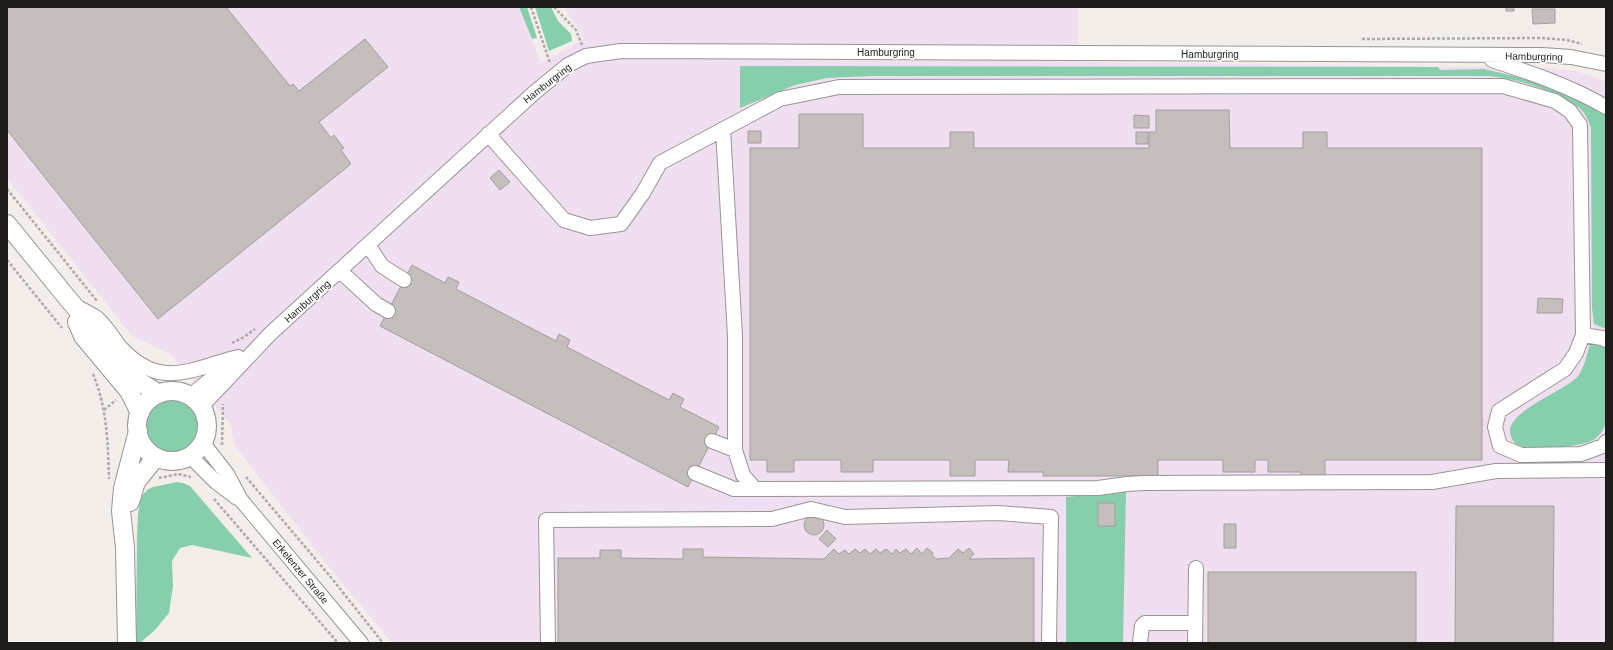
<svg xmlns="http://www.w3.org/2000/svg" width="1613" height="650" viewBox="0 0 1613 650" font-family="Arial,sans-serif">
	<rect width="100%" height="100%" fill="#f4eeeb"/>
	<path fill="#f0dff0" d="M 7,7 L 519,7 L 541,63 L 584,39 L 564,7 L 1078,7 L 1078,62 L 1542,68 L 1577,71 L 1606,82 L 1606,643 L 392,643 L 330,568 L 235,446 L 230,423 L 170,354 L 132,336 L 7,178 Z"/>
	<path fill="#87ceac" d="M 519,7 L 527,7 L 537,38 L 532,39 Z
		M 535,7 L 551,7 L 558,21 L 571,34 L 572,41 L 549,51 Z
		M 740,66 L 1438,67 L 1440,70 L 1484,69 L 1518,77 L 1564,93 L 1606,114 L 1606,329 L 1594,324 L 1592,308 L 1591,127 C 1588,120 1585,112 1578,107 C 1552,90 1519,79 1489,76 L 871,76 L 827,78 L 795,85 L 740,108 Z
		M 1591,342 L 1606,348 L 1606,423 C 1603,431 1598,438 1591,441 C 1578,447 1527,452 1516,444 C 1512,441 1510,435 1510,430 C 1512,409 1565,391 1578,376 C 1585,367 1587,352 1591,342 Z
		M146 426a27 27 0 1 1 54 0a27 27 0 1 1-54 0Z
		M 177,482 L 183,483 L 190,486 L 252,558 L 192,545 L 180,548 L 172,561 L 173,586 L 169,613 L 155,630 L 140,643 L 136,643 L 137,537 L 138,513 L 141,497 L 147,490 L 153,487 Z
		M 1126,491 L 1123,643 L 1066,643 L 1066,497 Z"/>
	<path fill="#c4bebc" stroke="#a39e9c" d="M 7,7 L 226,7 L 290,86 L 293,84 L 299,91 L 365,39 L 388,67 L 319,122 L 331,138 L 334,135 L 344,148 L 341,150 L 351,164 L 158,319 L 7,130 Z
		M 1506,7 L 1514,7 L 1514,11 L 1506,11 Z
		M 1532,9 L 1555,9 L 1555,23 L 1533,24 Z
		M 1156,110 L 1229,110 L 1230,148 L 1303,148 L 1303,132 L 1327,132 L 1327,148 L 1482,148 L 1482,460 L 1325,460 L 1325,476 L 1300,476 L 1301,472 L 1268,472 L 1268,460 L 1255,460 L 1255,472 L 1223,472 L 1223,460 L 1158,460 L 1158,476 L 1043,476 L 1043,472 L 1008,472 L 1009,460 L 975,460 L 975,476 L 950,476 L 950,460 L 873,460 L 873,472 L 841,472 L 841,460 L 794,460 L 794,472 L 767,472 L 767,460 L 750,460 L 750,148 L 799,148 L 799,114 L 863,114 L 863,148 L 950,148 L 950,132 L 974,132 L 974,148 L 1149,148 L 1149,132 L 1156,132 Z
		M 1134,115 L 1149,116 L 1149,128 L 1134,128 Z
		M 748,131 L 761,131 L 761,143 L 748,143 Z
		M 1136,132 L 1148,132 L 1148,144 L 1136,144 Z
		M 499,170 L 510,182 L 500,190 L 490,178 Z
		M 412,265 L 445,283 L 448,277 L 459,282 L 456,289 L 556,341 L 559,334 L 570,340 L 567,347 L 669,400 L 673,393 L 684,399 L 680,407 L 719,427 L 688,487 L 380,326 Z
		M 1538,298 L 1563,299 L 1562,313 L 1537,313 Z
		M 1098,503 L 1115,503 L 1115,526 L 1098,526 Z
		M 1456,506 L 1554,506 L 1553,643 L 1455,643 Z
		M804 525a10 10 0 1 1 20 0a10 10 0 1 1-20 0Z
		M 1224,524 L 1236,524 L 1236,548 L 1224,548 Z
		M 827,530 L 836,539 L 828,547 L 819,539 Z
		M 917,548 L 922,554 L 927,548 L 933,553 L 932,555 L 936,559 L 949,558 L 958,549 L 963,553 L 969,548 L 974,554 L 969,559 L 1034,558 L 1034,643 L 558,643 L 558,558 L 600,558 L 600,550 L 621,550 L 621,558 L 683,559 L 683,549 L 703,549 L 703,557 L 824,559 L 834,549 L 839,554 L 845,550 L 849,554 L 855,549 L 860,553 L 865,549 L 870,554 L 876,549 L 880,553 L 886,549 L 892,554 L 896,549 L 900,553 L 906,549 L 911,554 Z
		M 1208,572 L 1416,572 L 1416,643 L 1208,643 Z"/>
	<g fill="none" stroke-linecap="round" stroke-linejoin="round">
		<g stroke="#9a9593" stroke-width="16">
			<path id="minor" d="M 1492,60 C 1531,73 1570,86 1606,107
				M 723,129 L 735,336 L 735,450 L 743,475 L 755,489
				M 488,134 L 564,220 L 590,228 L 621,224 L 643,193 L 660,163 L 780,99 L 839,87 L 1503,86 L 1555,101 L 1570,111 L 1580,125 L 1583,335 L 1576,353 L 1565,369 L 1499,411 L 1495,427 L 1500,446 L 1521,455 L 1581,454 L 1603,446 L 1606,442
				M 368,245 L 382,266 L 404,280
				M 340,271 L 376,304 L 388,311
				M 81,309 C 87,312 92,315 97,318 C 106,326 113,338 120,347 C 160,391 191,369 238,357
				M 1583,335 L 1602,338 L 1606,340
				M 190,396 L 232,362
				M 201,407 L 271,333 L 535,92 L 568,65 L 586,56 L 621,51 L 1542,55 L 1571,57 L 1606,64
				M 712,441 L 735,450
				M 203,443 L 227,474 L 241,500 L 361,643
				M 190,456 L 216,482 L 237,498
				M 695,473 L 734,489 L 1098,488 L 1127,484 L 1145,483 L 1432,482 L 1496,471 L 1606,470
				M 548,643 L 546,520 L 772,519 L 811,509 L 845,517 L 998,513 L 1051,517 L 1049,643
				M 1140,643 L 1142,626 L 1145,623 L 1195,623
				M 1195,643 L 1196,568"/>
		</g>
		<g stroke="#9a9593" stroke-width="20">
			<path id="major" d="M 7,224 L 69,300 L 140,382 L 159,394
				M 77,322 L 83,336 L 129,391 L 140,413
				M137 426a35 35 0 1 1 70 0a35 35 0 1 1-70 0Z
				M 130,502 L 136,482 L 156,457
				M 127,643 L 125,548 L 121,511 L 123,488 L 138,431"/>
		</g>
		<path stroke="#aea9a7" stroke-width="2.5" stroke-dasharray="3 2" stroke-linecap="butt" d="M 531,7 L 550,63
			M 554,7 L 576,30 L 582,45
			M 1362,39 L 1541,38 L 1567,40 L 1582,44
			M 7,189 L 97,301
			M 7,260 L 62,328
			M 232,343 L 244,337 L 255,329
			M 93,374 C 107,408 108,442 109,479
			M 104,410 L 116,400
			M 222,445 L 223,404
			M 246,477 L 329,575 L 383,643
			M 159,478 L 178,474 L 191,477
			M 214,499 L 338,643"/>
		<use href="#minor" stroke="#fff" stroke-width="14"/>
		<use href="#major" stroke="#fff" stroke-width="18"/>
	</g>
	<g text-anchor="middle" stroke-width="3.5" stroke-linejoin="round" paint-order="stroke">
		<g font-size="10" fill="#1e1c1b" stroke="#fff">
			<text x="886" y="56">Hamburgring</text>
			<text x="1210" y="58">Hamburgring</text>
			<text transform="translate(1534 56) rotate(1)" y="4">Hamburgring</text>
			<text transform="translate(547 83) rotate(-38)" y="4">Hamburgring</text>
			<text transform="translate(307 301) rotate(-42)" y="4">Hamburgring</text>
			<text transform="translate(301 571) rotate(50)" y="4">Erkelenzer Straße</text>
		</g>
	</g>
	<rect width="1613" height="650" fill="none" stroke="#1e1c1b" stroke-width="16"/>
</svg>
